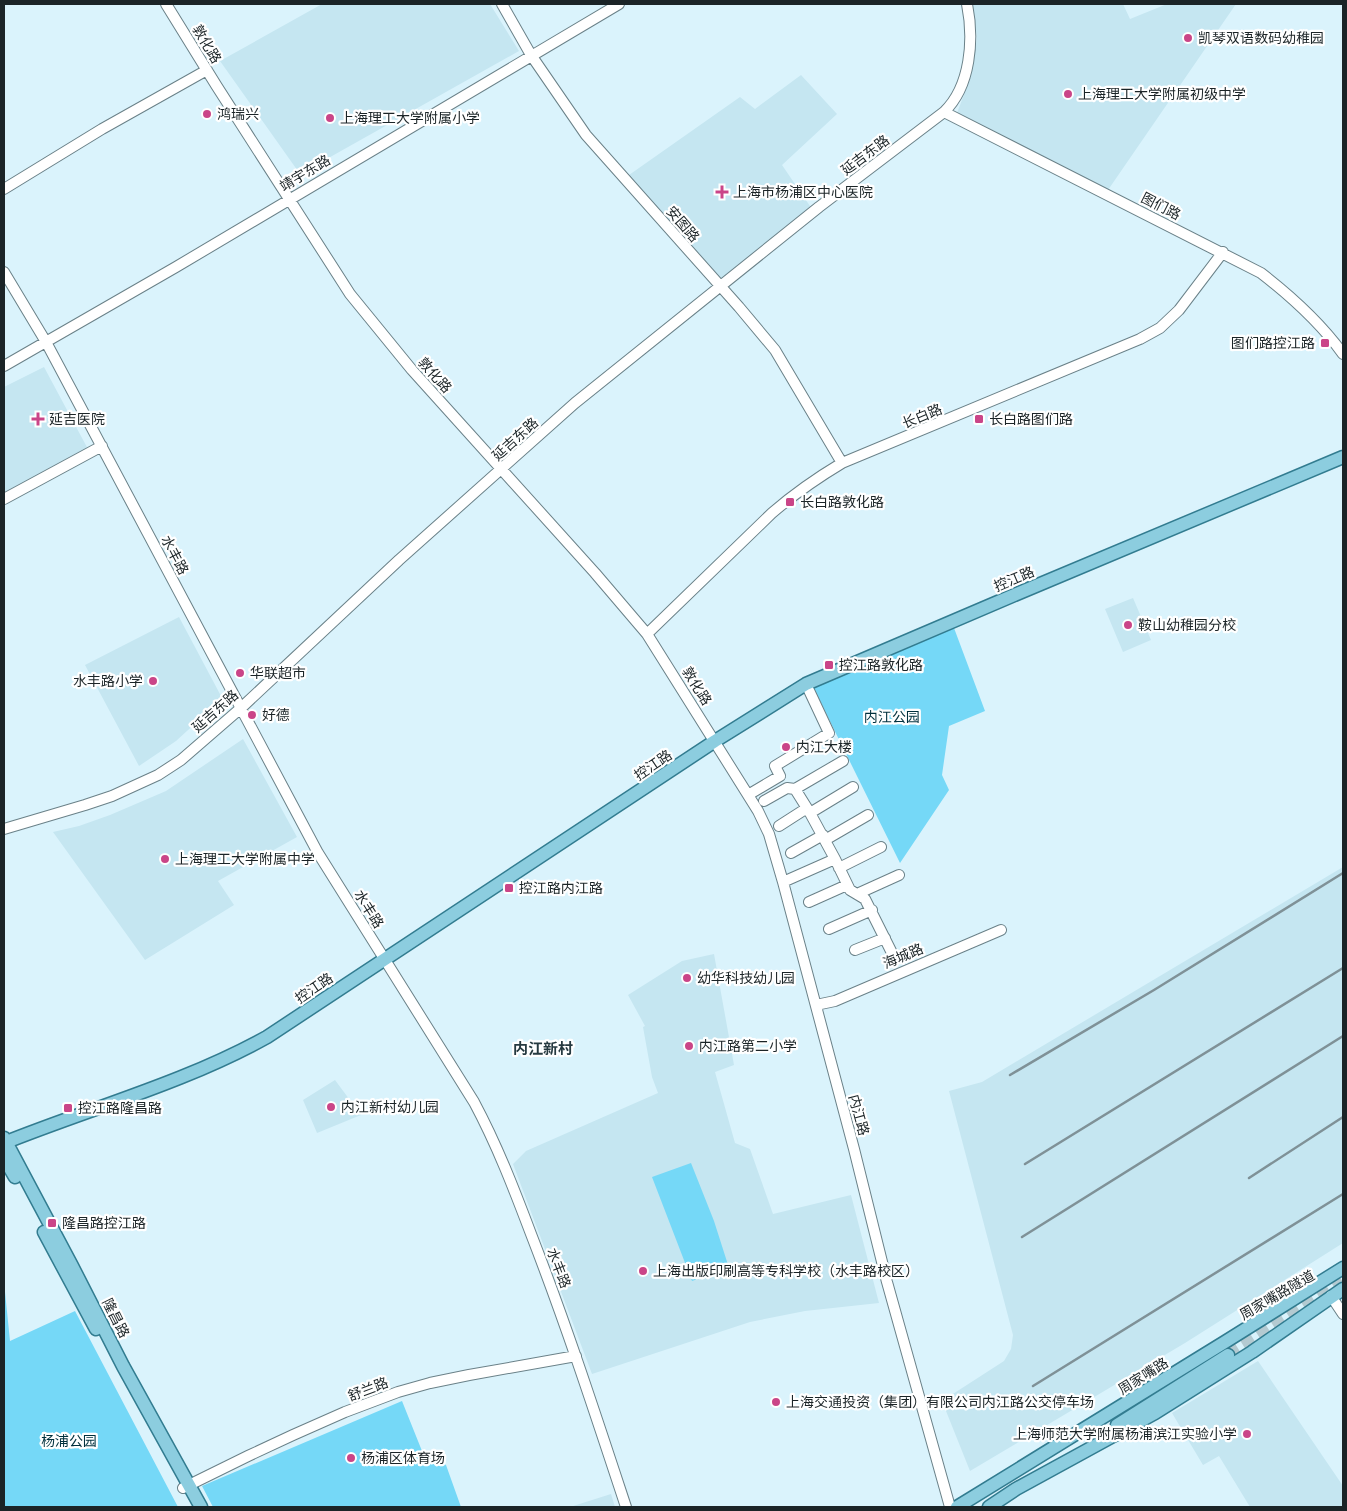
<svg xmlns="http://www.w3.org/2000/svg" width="1347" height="1511" viewBox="0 0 1347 1511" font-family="'IBM Plex Sans','Noto Sans SC',sans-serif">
	<rect width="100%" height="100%" fill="#daf3fc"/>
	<path fill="#c5e6f1" d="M 322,4 L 490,4 L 519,51 L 300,174 L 220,61 Z
		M 973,4 L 1123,4 L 1130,19 L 1167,4 L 1236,4 L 1108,190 L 957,113 L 971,76 L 977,38 Z
		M 801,75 L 837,114 L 782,165 L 812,209 L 719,281 L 629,175 L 740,97 L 755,109 Z
		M 44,367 L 89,451 L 4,494 L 4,387 Z
		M 1133,598 L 1151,640 L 1123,652 L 1105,609 Z
		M 179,617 L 221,696 L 210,710 L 176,741 L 139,766 L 85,665 Z
		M 243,739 L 297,837 L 218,881 L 234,905 L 145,960 L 53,832 L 79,826 L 110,815 L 166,791 Z
		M 1343,867 L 1343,1243 L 1185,1343 L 970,1471 L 942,1401 L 1004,1361 L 1011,1349 L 1013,1335 L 949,1091 L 982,1082 Z
		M 714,954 L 734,1065 L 715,1072 L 735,1143 L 750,1149 L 773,1214 L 851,1195 L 879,1303 L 805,1311 L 750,1322 L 592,1374 L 513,1164 L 526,1151 L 658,1093 L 652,1077 L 643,1027 L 645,1026 L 628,995 L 682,961 Z
		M 335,1080 L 361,1115 L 317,1133 L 303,1100 Z
		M 1258,1361 L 1343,1486 L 1343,1507 L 1250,1507 L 1219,1456 L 1203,1465 L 1172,1413 Z
		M 611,1494 L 615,1507 L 570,1507 Z"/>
	<path fill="#75d8f7" d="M 954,628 L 985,711 L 949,726 L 942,775 L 949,790 L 900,863 L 813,687 Z
		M 691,1163 L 714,1221 L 729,1268 L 692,1281 L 652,1177 Z
		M 4,1282 L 10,1341 L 75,1311 L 178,1507 L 4,1507 Z
		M 402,1401 L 422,1451 L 446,1465 L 461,1507 L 213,1507 L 202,1486 Z"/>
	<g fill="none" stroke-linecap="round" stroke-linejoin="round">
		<path stroke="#b4cad1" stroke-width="12" stroke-dasharray="12 6" stroke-linecap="butt" d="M 1228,1355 L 1343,1282"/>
		<g stroke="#6a8188" stroke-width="12">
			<path id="minor" d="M 166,4 L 216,85 L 350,294 L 412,370 L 595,573 L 647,634 L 758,811 L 769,834 L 783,882 L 854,1149 L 887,1282 L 950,1507
				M 502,4 L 531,55 L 586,135 L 739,307 L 775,350 L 842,463
				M 944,112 L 1261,273 C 1292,297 1320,322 1343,354
				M 4,189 L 102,129 L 207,70
				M 4,272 L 46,342 L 318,853 L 474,1102 C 497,1145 514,1189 531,1234 C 566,1324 596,1416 626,1507
				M 4,366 L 176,267 L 619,4
				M 4,499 L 102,446
				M 647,634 L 772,513 C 794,494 817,478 842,463 L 1140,339 L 1160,328 L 1179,310 L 1223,252
				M 795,789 L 843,761
				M 748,795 L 780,776 L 775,766 L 829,733 L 806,684
				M 764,801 L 787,788 L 795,789 L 810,813 L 835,859 L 783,882
				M 810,813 L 853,787
				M 779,826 L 807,808
				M 4,829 L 85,805 L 112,796 L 158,775 L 181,760 L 241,708 L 399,560 L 575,403 L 819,207 L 944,112 C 971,86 974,39 967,4
				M 825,840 L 868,815
				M 791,853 L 823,835
				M 835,859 L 850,890 L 865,899 L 891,951
				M 839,868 L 881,847
				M 857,894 L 899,875
				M 809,902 L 847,885
				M 829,929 L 872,910
				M 855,950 L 885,938
				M 816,1005 L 835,1001 L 1001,930
				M 1331,1296 L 1343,1314
				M 183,1488 L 248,1456 L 293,1435 L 345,1412 L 398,1392 L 430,1383 L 469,1375 L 576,1356"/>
		</g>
		<g stroke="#327c90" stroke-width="15">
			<path id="major" d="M 4,1138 L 72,1266 L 123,1366 L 201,1507
				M 4,1143 C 91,1108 184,1083 267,1037 L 715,741 L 806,684 L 1019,593 L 1343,457
				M 4,1158 L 15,1177
				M 44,1232 L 96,1329
				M 1117,1425 L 1228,1355
				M 957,1507 L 1225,1342 L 1343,1268
				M 989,1507 L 1016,1489 L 1155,1413 L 1252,1352 L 1343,1289"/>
		</g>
		<use href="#minor" stroke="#fff" stroke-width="10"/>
		<use href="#major" stroke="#8ccddf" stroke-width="12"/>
		<path stroke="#7f9197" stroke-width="2.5" d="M 1010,1075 L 1154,990 L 1343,873
			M 1025,1164 L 1343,968
			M 1249,1178 L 1343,1117
			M 1022,1237 L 1343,1036
			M 1033,1386 L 1343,1194"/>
	</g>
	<g fill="#ca4588" stroke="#fff" stroke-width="2">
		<circle cx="1188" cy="38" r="5"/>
		<circle cx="1068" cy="94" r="5"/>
		<circle cx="207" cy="114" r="5"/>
		<circle cx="330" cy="118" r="5"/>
		<path d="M719.5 184.5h5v5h5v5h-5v5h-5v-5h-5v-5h5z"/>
		<rect x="1320" y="338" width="10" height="10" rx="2.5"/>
		<path d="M35.5 411.5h5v5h5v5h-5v5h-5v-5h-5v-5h5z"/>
		<rect x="974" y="414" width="10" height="10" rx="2.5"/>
		<rect x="785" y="497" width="10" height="10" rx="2.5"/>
		<circle cx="1128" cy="625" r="5"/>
		<rect x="824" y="660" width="10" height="10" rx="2.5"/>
		<circle cx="240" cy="673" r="5"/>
		<circle cx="153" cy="681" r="5"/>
		<circle cx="252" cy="715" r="5"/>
		<circle cx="786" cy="747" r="5"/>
		<circle cx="165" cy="859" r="5"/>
		<rect x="504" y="883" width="10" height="10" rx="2.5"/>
		<circle cx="687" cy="978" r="5"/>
		<circle cx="689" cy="1046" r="5"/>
		<circle cx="331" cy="1107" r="5"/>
		<rect x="63" y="1103" width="10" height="10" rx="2.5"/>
		<rect x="47" y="1218" width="10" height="10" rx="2.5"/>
		<circle cx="643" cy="1271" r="5"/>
		<circle cx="776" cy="1402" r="5"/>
		<circle cx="1247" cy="1434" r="5"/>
		<circle cx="351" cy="1458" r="5"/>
	</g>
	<g text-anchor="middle" stroke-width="4.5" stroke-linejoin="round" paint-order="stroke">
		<g font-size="14" fill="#1b2427" stroke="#fff" text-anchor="start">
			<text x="1198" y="43">凯琴双语数码幼稚园</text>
			<text x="1078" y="99">上海理工大学附属初级中学</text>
			<text x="217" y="119">鸿瑞兴</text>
			<text x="340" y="123">上海理工大学附属小学</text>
			<text x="733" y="197">上海市杨浦区中心医院</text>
			<text x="1315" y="348" text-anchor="end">图们路控江路</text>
			<text x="49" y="424">延吉医院</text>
			<text x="989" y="424">长白路图们路</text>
			<text x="800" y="507">长白路敦化路</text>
			<text x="1138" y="630">鞍山幼稚园分校</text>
			<text x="839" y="670">控江路敦化路</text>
			<text x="250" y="678">华联超市</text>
			<text x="143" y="686" text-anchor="end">水丰路小学</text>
			<text x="262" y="720">好德</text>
			<text x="796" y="752">内江大楼</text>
			<text x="175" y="864">上海理工大学附属中学</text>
			<text x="519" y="893">控江路内江路</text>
			<text x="697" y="983">幼华科技幼儿园</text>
			<text x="699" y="1051">内江路第二小学</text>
			<text x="341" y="1112">内江新村幼儿园</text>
			<text x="78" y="1113">控江路隆昌路</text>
			<text x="62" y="1228">隆昌路控江路</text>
			<text x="653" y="1276">上海出版印刷高等专科学校（水丰路校区）</text>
			<text x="786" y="1407">上海交通投资（集团）有限公司内江路公交停车场</text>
			<text x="1237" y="1439" text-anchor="end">上海师范大学附属杨浦滨江实验小学</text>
			<text x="361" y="1463">杨浦区体育场</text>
		</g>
		<g font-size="14" fill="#1b2427" stroke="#fff">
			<text transform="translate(207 44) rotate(59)" y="5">敦化路</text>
			<text transform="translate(865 155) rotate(-37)" y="5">延吉东路</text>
			<text transform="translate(305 173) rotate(-31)" y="5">靖宇东路</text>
			<text transform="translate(1161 206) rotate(27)" y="5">图们路</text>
			<text transform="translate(683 224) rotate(49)" y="5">安图路</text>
			<text transform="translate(435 375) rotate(48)" y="5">敦化路</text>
			<text transform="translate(922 416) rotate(-22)" y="5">长白路</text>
			<text transform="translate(515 439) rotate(-42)" y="5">延吉东路</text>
			<text transform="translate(175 555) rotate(62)" y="5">水丰路</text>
			<text transform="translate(1014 579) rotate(-23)" y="5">控江路</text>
			<text transform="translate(697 686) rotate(58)" y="5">敦化路</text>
			<text transform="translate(215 711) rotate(-41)" y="5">延吉东路</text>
			<text transform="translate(653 765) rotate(-34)" y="5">控江路</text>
			<text transform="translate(369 909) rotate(58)" y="5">水丰路</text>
			<text transform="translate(903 956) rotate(-23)" y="5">海城路</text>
			<text transform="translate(314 988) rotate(-34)" y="5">控江路</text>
			<text transform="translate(859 1115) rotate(75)" y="5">内江路</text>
			<text transform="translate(559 1268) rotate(69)" y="5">水丰路</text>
			<text transform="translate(1277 1295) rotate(-30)" y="5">周家嘴路隧道</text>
			<text transform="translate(116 1318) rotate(63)" y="5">隆昌路</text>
			<text transform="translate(1143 1376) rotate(-32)" y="5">周家嘴路</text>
			<text transform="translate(368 1389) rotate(-21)" y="5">舒兰路</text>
		</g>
		<g font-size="14" fill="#00303d" stroke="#fff">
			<text x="892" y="722">内江公园</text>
			<text x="69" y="1446">杨浦公园</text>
		</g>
		<g font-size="15" font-weight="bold" fill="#263a41" stroke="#fff">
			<text x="543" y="1054">内江新村</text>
		</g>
	</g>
	<rect width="1347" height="1511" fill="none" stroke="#1b2427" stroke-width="10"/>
</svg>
